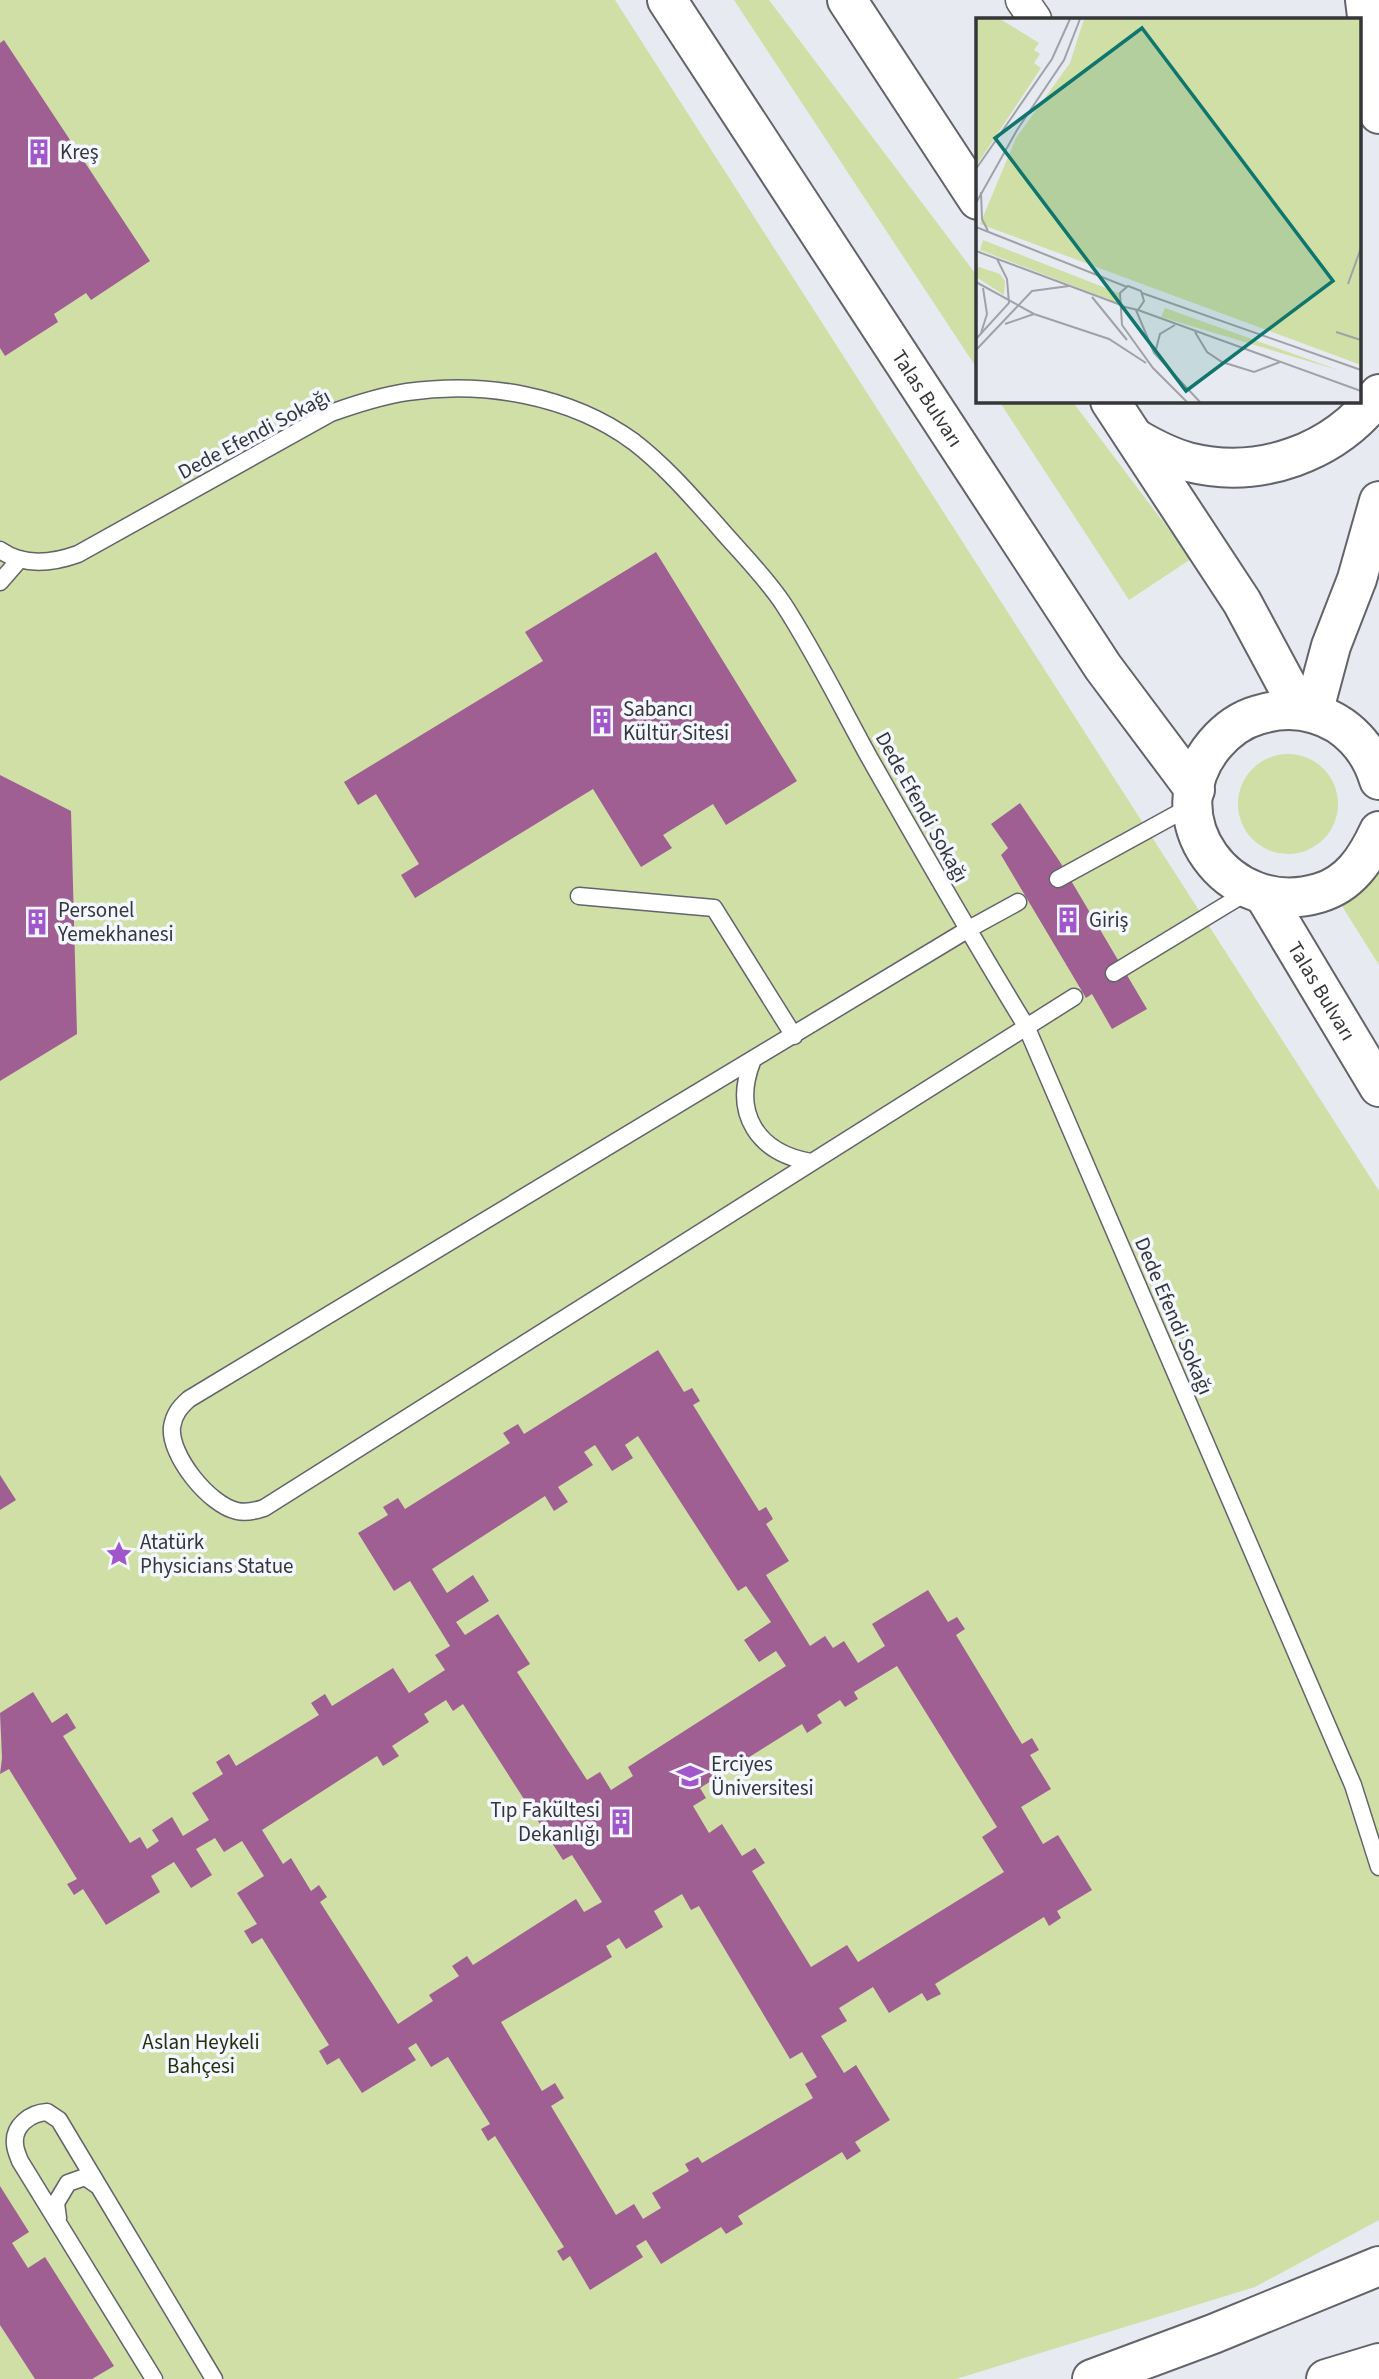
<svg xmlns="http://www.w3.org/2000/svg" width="1379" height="2379" viewBox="0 0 1379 2379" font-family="'Source Sans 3',sans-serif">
	<rect width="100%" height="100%" fill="#e7eaf1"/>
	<path fill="#d0dfa6" d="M 0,0 L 615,0 L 1379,1191 L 1379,2220 L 1255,2287 L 956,2379 L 0,2379 Z
		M 734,0 L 769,0 L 978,277 L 978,370 Z
		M 999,401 L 1072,401 L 1191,559 L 1129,600 Z
		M1238 804a50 50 0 1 1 100 0a50 50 0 1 1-100 0Z
		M 1379,845 L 1379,965 L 1325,879 Z"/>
	<path fill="#9f5f92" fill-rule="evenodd" d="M 4,40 L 150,261 L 91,300 L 86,293 L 54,314 L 58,322 L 5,356 L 0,348 L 0,43 Z
		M 656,552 L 797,781 L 726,825 L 713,804 L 663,835 L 672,848 L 641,867 L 593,789 L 415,898 L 401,875 L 419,864 L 376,794 L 358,805 L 344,782 L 543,661 L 525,632 Z
		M 0,775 L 71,811 L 77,1034 L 0,1081 Z
		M 1020,803 L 1060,862 L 1147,1009 L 1112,1029 L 1092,994 L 1086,998 L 1001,855 L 1008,848 L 991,824 Z
		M 658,1350 L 684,1392 L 692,1388 L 700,1401 L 693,1405 L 759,1511 L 766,1507 L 773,1519 L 766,1524 L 789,1561 L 766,1575 L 810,1646 L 825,1636 L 833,1648 L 844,1641 L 858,1663 L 885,1646 L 872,1624 L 928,1590 L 948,1622 L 957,1617 L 965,1629 L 956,1635 L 1022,1744 L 1032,1738 L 1039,1750 L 1030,1755 L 1051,1789 L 1021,1807 L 1043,1844 L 1058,1835 L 1092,1890 L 1057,1911 L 1061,1918 L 1049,1926 L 1044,1917 L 935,1984 L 941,1994 L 927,2001 L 922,1993 L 889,2013 L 873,1987 L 839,2008 L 847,2021 L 821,2036 L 844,2073 L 856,2065 L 890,2120 L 855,2142 L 861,2151 L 847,2160 L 842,2152 L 738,2216 L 743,2224 L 726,2234 L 721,2227 L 661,2264 L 646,2240 L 636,2246 L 643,2257 L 590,2290 L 570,2256 L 563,2261 L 557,2251 L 564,2247 L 495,2136 L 488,2141 L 481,2129 L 490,2124 L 448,2057 L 431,2067 L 416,2043 L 408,2048 L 416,2060 L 362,2093 L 339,2058 L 327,2065 L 319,2051 L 329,2045 L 262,1938 L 252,1944 L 244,1931 L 257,1924 L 237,1893 L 264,1876 L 242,1841 L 224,1852 L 215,1838 L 196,1849 L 212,1875 L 191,1888 L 174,1862 L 151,1876 L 160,1892 L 106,1925 L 83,1889 L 74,1895 L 67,1884 L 77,1879 L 9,1769 L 0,1774 L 2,1758 L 0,1713 L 33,1692 L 52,1723 L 67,1713 L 76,1728 L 63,1736 L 130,1843 L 140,1837 L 147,1849 L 159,1841 L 152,1830 L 172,1817 L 183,1836 L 209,1820 L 192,1793 L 223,1774 L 216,1762 L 229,1754 L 236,1766 L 319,1715 L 311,1703 L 325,1694 L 332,1706 L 393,1668 L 409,1693 L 445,1670 L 435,1655 L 450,1646 L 410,1581 L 394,1591 L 358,1533 L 388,1515 L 383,1507 L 398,1498 L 405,1509 L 510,1443 L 503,1433 L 518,1424 L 524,1434 ZM 638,1436 L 738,1591 L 746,1586 L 771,1622 L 744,1640 L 759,1662 L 776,1651 L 786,1666 L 628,1767 L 633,1776 L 611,1790 L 600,1772 L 587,1780 L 517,1672 L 530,1664 L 498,1614 L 465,1635 L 456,1622 L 489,1601 L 473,1575 L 447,1593 L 432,1569 L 545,1496 L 554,1511 L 568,1502 L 558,1487 L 593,1465 L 584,1452 L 595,1445 L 612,1471 L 633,1458 L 625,1445 ZM 897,1666 L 997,1827 L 982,1837 L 1004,1872 L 858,1962 L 847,1945 L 811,1967 L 752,1871 L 765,1863 L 755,1848 L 742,1856 L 722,1824 L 709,1833 L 693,1806 L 706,1798 L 700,1788 L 802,1724 L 807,1733 L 822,1723 L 817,1715 L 840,1700 L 845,1707 L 858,1699 L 854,1692 ZM 446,1700 L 453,1711 L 463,1704 L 563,1860 L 572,1855 L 602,1902 L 584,1912 L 576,1899 L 473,1965 L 467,1956 L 452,1966 L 459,1976 L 429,1995 L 433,2001 L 398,2024 L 320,1902 L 327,1897 L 319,1885 L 311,1891 L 291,1858 L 283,1864 L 262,1830 L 377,1756 L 383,1766 L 399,1756 L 392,1746 L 429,1722 L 424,1714 ZM 682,1894 L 691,1910 L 699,1906 L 790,2059 L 802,2052 L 817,2077 L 805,2084 L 813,2098 L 702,2163 L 698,2157 L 685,2164 L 689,2171 L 652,2193 L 661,2208 L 643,2219 L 634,2204 L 616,2215 L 551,2106 L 564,2098 L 555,2083 L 542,2091 L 501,2022 L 612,1957 L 606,1946 L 619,1938 L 626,1949 L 663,1927 L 654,1911 Z
		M 0,1475 L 16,1500 L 0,1510 Z
		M 0,2186 L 29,2232 L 12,2243 L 28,2268 L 45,2257 L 114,2366 L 92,2379 L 35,2379 L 0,2325 Z"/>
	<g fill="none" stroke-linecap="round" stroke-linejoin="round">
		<g stroke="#61646a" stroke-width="19">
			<path id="lane" d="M 0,550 C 24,567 53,563 78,554 L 331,413 C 356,404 381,396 407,392 C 484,381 570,395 634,442 C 665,466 690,495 716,524 C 738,550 765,576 784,605 C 815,653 841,706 869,757 C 920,847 972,938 1026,1026 L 1353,1785 L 1379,1867
				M 0,582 L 20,559
				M 1058,879 L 1193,805
				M 579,896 L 714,908 L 794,1036
				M 1018,902 L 967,930 L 189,1399 C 180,1407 174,1414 172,1427 C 169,1455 209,1505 237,1511 C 247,1513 255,1511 264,1508 L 1074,997
				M 1114,973 L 1249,891
				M 752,1062 C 732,1114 758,1153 811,1162
				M 58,2218 L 56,2203 L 68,2183 L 85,2177 L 98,2186
				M 154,2379 L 20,2161 C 18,2156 15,2149 15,2144 C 13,2126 30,2113 47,2112 L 59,2120 L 214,2379"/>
		</g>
		<g stroke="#61646a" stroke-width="35">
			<path id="street" d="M 1022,0 L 1035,19"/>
		</g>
		<g stroke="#61646a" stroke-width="42">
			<path id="secondary" d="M 1092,2379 L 1213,2334 L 1379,2266
				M 1326,2379 L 1379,2363"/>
		</g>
		<g stroke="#61646a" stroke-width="42">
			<g id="primary">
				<path id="s1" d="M 667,0 L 1103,667 L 1195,790"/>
				<path d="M 847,0 L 978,200"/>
				<path d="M 1365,0 L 1379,114"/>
				<path d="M 1110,401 L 1242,602 L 1300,710"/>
				<path d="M 1135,438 C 1152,448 1169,457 1188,462 C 1260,480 1335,453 1379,394"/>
				<path d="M 1313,713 L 1331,646 L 1357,579 L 1379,501"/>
				<path d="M 1379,780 C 1370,749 1347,723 1315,714 C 1296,708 1277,709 1258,715 C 1240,720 1227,730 1215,744 C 1153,817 1228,920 1319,893 C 1350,884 1366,859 1379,831"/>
				<path id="s2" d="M 1264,895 L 1379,1087"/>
			</g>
		</g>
		<use href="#lane" stroke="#fff" stroke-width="16"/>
		<use href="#street" stroke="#fff" stroke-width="32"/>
		<use href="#secondary" stroke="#fff" stroke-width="38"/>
		<use href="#primary" stroke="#fff" stroke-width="38"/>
	</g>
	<defs>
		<g id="building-bare" transform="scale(2.1)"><path d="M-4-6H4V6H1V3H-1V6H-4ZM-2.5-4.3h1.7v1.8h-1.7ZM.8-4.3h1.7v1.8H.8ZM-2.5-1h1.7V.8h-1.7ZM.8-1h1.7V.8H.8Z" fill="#a057ca" stroke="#f4f7ff" stroke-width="2.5" paint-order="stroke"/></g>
		<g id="sight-bare" transform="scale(2.1)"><path d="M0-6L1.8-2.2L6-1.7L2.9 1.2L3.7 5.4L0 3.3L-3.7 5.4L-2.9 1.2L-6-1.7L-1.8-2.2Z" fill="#a057ca" stroke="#f4f7ff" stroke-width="2.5" paint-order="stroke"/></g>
		<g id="university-bare" transform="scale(2.1)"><path d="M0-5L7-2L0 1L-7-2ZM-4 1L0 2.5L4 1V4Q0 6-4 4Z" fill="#a057ca" stroke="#f4f7ff" stroke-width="2.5" paint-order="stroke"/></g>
	</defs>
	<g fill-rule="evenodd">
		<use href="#building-bare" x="39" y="152"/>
		<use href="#building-bare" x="602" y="721"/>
		<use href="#building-bare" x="1068" y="920"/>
		<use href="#building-bare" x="37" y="922"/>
		<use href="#sight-bare" x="119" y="1554"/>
		<use href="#university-bare" x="690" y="1776"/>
		<use href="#building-bare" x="621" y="1822"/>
	</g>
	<g text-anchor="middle" stroke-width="7" stroke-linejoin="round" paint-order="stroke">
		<g font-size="21" fill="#353639" stroke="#f4f7ff" text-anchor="start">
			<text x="60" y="159">Kreş</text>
			<text x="623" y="716">Sabancı<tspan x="623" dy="24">Kültür Sitesi</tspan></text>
			<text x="58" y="917">Personel<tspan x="58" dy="24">Yemekhanesi</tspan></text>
			<text x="1089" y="927">Giriş</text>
			<text x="140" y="1549">Atatürk<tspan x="140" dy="24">Physicians Statue</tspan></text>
			<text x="711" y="1771">Erciyes<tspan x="711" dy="24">Üniversitesi</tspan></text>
			<text x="600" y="1817" text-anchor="end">Tıp Fakültesi<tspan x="600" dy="24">Dekanlığı</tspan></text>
		</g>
		<g font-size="21" fill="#353639" stroke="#f4f7ff">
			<text dy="7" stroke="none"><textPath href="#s1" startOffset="476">Talas Bulvarı</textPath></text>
			<text transform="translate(254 434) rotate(-28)" y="7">Dede Efendi Sokağı</text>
			<text transform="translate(922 807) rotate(61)" y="7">Dede Efendi Sokağı</text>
			<text dy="7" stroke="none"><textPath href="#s2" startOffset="112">Talas Bulvarı</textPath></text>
			<text transform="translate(1174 1316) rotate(67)" y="7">Dede Efendi Sokağı</text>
		</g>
		<g font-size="21" fill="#272e0b" stroke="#f4f7ff">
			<text x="201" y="2049">Aslan Heykeli<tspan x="201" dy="24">Bahçesi</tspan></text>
		</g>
	</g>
	<g transform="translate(976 18)">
		<rect width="385" height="385" fill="#e7eaf1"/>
		<path d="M 0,1 L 24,1 L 63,25 L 58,32 L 64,36 L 58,45 L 65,50 L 0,148 ZM 108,1 L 385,1 L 385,347 L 4,206 L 40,120 L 94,45 ZM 7,222 L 145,276 L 142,285 L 4,232 ZM 0,248 L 24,256 L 29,263 L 28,277 L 0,259 ZM 189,290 L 365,353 L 185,299 Z" fill="#d0dfa6"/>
		<path fill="none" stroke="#a0a2a7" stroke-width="2" d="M 0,151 L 76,41 L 94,1M 5,174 L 6,201 L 12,213M 0,185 L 41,112 L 88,42 L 104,1M 0,209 L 151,269M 0,233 L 145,287M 0,264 L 58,296 L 133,321 L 170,345M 372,266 L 385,230M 166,275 L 385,352M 116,279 L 151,322M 145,288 L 162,292 L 168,283 L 165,273 L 152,268 L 144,275 L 146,307 L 177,350 L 211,384M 160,292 L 178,335 L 224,384M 162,292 L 385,373M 29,306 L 58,296M 219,314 L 231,334 L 246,344 L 278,354 L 304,344M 360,314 L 385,322M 5,315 L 11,296 L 7,270M 0,321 L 33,285 L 31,261 L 21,241M 0,332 L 56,273 L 93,268M 179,335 L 184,316 L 199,307"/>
		<path fill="#0f766e" fill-opacity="0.15" stroke="#0f766e" stroke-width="3.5" d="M 166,10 L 357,263 L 210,373 L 19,120 Z"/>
		<rect width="385" height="385" fill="none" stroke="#353639" stroke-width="3.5"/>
	</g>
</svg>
